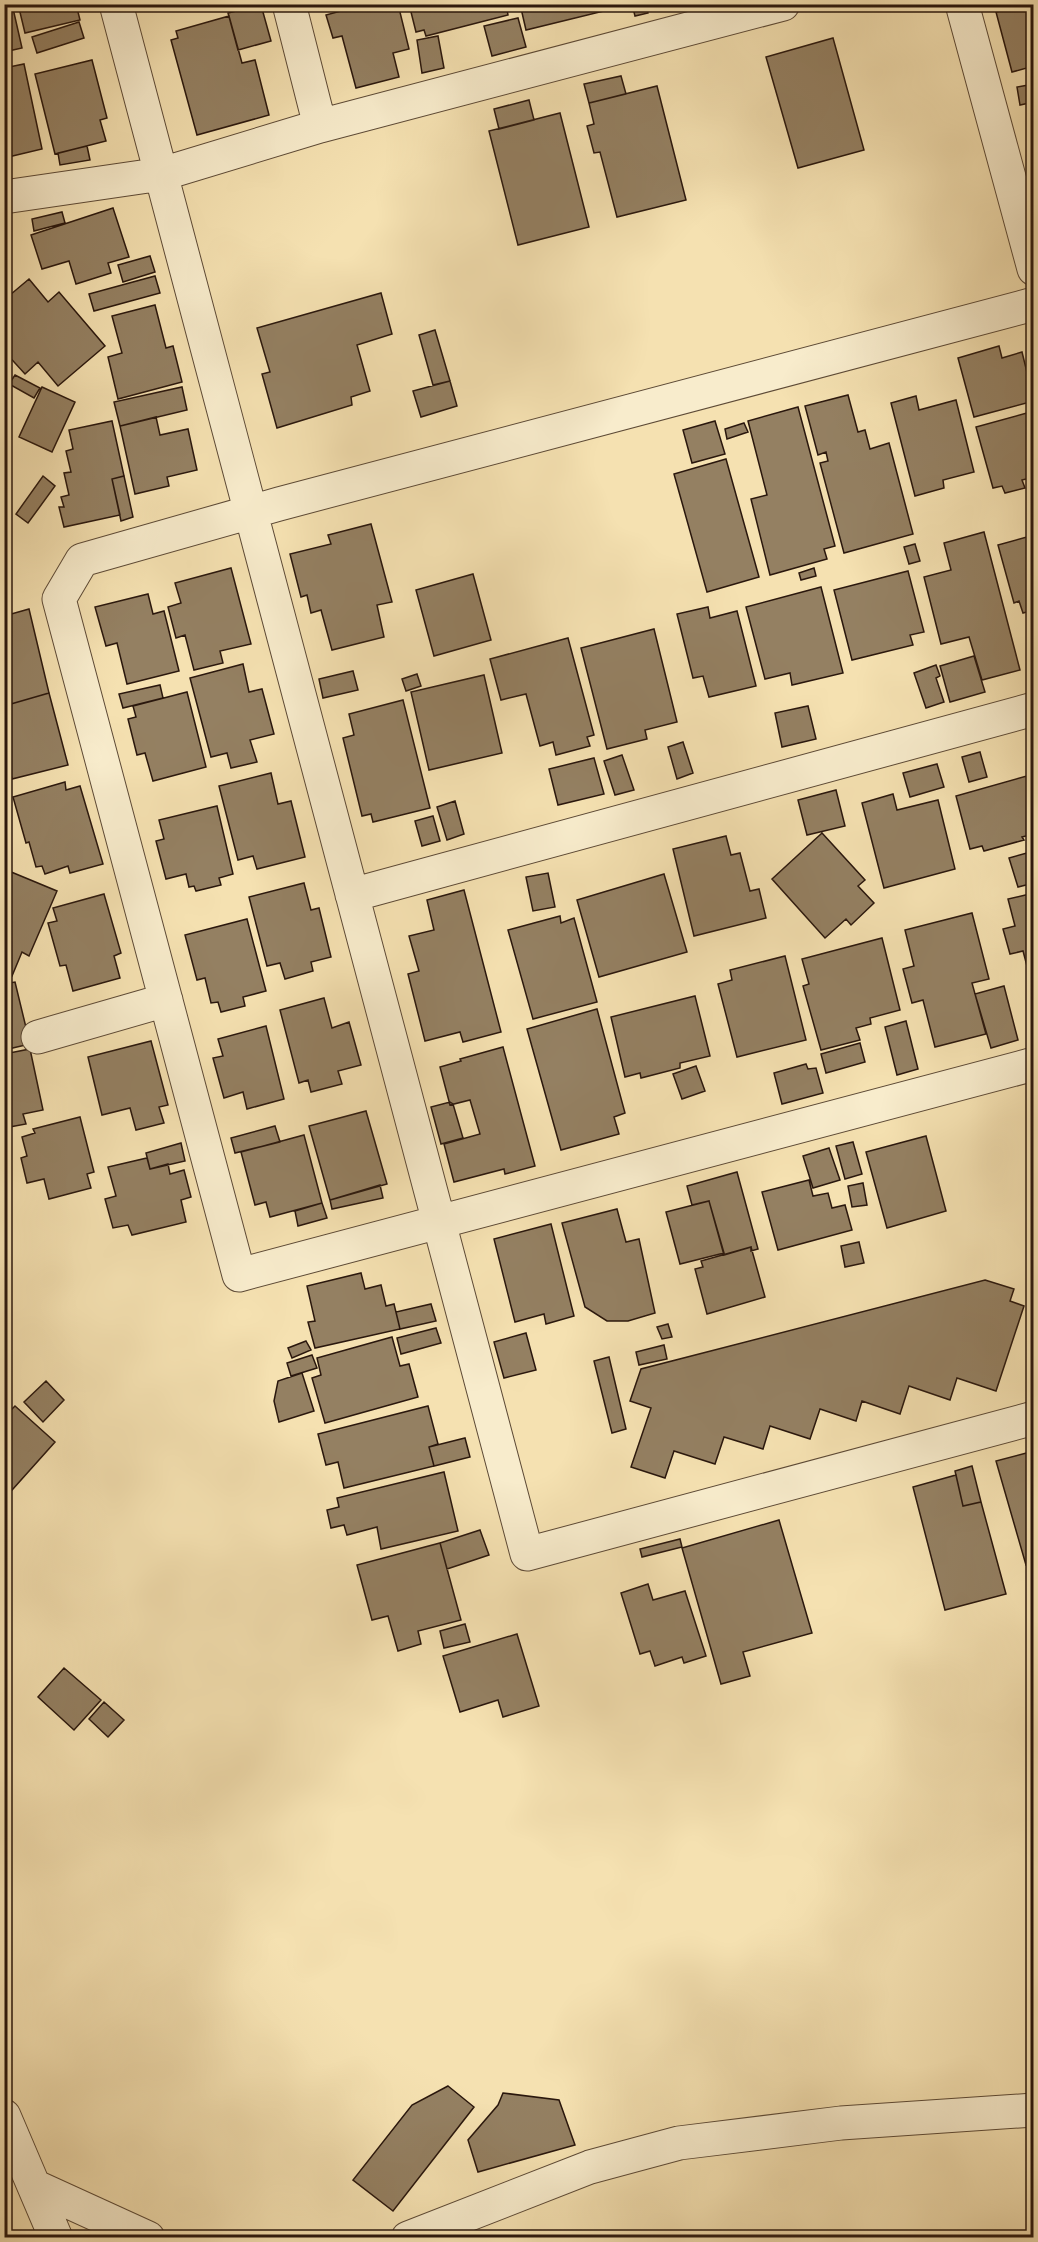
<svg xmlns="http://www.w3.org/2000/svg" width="1038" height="2242" viewBox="0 0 1038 2242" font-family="'Libre Caslon Text',serif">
	<rect width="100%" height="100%" fill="#f5e1b1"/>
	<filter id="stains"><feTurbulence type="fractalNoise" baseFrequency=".00333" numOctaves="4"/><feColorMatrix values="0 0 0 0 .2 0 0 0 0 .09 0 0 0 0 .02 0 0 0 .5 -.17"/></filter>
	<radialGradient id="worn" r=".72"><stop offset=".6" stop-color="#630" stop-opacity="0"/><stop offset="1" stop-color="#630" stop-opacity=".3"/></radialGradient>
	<path fill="#948062" stroke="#2a170d" stroke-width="1.5" d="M 4,4 L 12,4 L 22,48 L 4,52 Z
		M 18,4 L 76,4 L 80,20 L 25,33 Z
		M 351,4 L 398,4 L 409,49 L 393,53 L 399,77 L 356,88 L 342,36 L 333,38 L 326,15 L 352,8 Z
		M 409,4 L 506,4 L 508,15 L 426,36 L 424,30 L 416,32 Z
		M 520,4 L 607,4 L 608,10 L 526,30 Z
		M 632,4 L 646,4 L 648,13 L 635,16 Z
		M 1026,4 L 1034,4 L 1034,66 L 1012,72 L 996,12 Z
		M 261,5 L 271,41 L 238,50 L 228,13 Z
		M 229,16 L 242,63 L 255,60 L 269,115 L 197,135 L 171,40 L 178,38 L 176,31 Z
		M 518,18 L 526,47 L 492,56 L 484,26 Z
		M 79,22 L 84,38 L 37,53 L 32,37 Z
		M 438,36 L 444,68 L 422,73 L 417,40 Z
		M 833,38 L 864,150 L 798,168 L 766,57 Z
		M 92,60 L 107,118 L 100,120 L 106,141 L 55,154 L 35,74 Z
		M 24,64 L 42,149 L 4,158 L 4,68 Z
		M 621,76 L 626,94 L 589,103 L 584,84 Z
		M 1034,84 L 1034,102 L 1020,105 L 1017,87 Z
		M 657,86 L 686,200 L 617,217 L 600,152 L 594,153 L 587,126 L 594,124 L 589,103 Z
		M 529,100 L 534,120 L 499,129 L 494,109 Z
		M 560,113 L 589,227 L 518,245 L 489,131 Z
		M 87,146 L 90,160 L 60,165 L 58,153 Z
		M 113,208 L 129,257 L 108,263 L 111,273 L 76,284 L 69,261 L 42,269 L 31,235 Z
		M 62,212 L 65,223 L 34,231 L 32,219 Z
		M 150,256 L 155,272 L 123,282 L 118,265 Z
		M 155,276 L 160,293 L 94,311 L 89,294 Z
		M 29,279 L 48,302 L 59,292 L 105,346 L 58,386 L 38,362 L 25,374 L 4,351 L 4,300 Z
		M 381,293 L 392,334 L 357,345 L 370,391 L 351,397 L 352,405 L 277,428 L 262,374 L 270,372 L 257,328 Z
		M 155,305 L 166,348 L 173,346 L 182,382 L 118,399 L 108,357 L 122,353 L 112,316 Z
		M 435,330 L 450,381 L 433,385 L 419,335 Z
		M 999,346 L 1002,358 L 1022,352 L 1034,401 L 974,417 L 958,358 Z
		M 15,375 L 40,388 L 34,398 L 9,384 Z
		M 450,381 L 457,406 L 421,417 L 413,391 Z
		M 42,387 L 75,402 L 52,452 L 19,437 Z
		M 182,387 L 187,410 L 120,426 L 114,402 Z
		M 848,395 L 858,432 L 865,430 L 870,449 L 889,443 L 913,534 L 844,553 L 820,463 L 828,461 L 826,452 L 818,455 L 805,406 Z
		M 916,396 L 919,410 L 956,400 L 974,472 L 943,480 L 944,488 L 915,496 L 891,403 Z
		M 798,407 L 835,546 L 824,549 L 827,559 L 770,575 L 751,499 L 767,495 L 748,421 Z
		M 1034,411 L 1034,477 L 1022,480 L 1025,488 L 1005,493 L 1002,486 L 993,488 L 976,427 Z
		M 156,417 L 160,435 L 188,429 L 197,470 L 167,477 L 169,486 L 135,494 L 120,426 Z
		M 112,421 L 124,476 L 112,479 L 120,515 L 64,527 L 59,507 L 64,507 L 61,497 L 69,495 L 64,473 L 71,472 L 66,451 L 73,449 L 69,430 Z
		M 715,421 L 725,454 L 692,463 L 683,430 Z
		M 744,423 L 748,432 L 727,439 L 725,429 Z
		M 726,459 L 759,577 L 707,592 L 674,474 Z
		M 43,476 L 55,486 L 28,523 L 16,514 Z
		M 124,476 L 133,517 L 121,521 L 112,479 Z
		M 371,524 L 392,602 L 377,605 L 384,637 L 332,650 L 321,610 L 311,613 L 307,595 L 301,597 L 290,554 L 331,544 L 328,535 Z
		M 984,532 L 1020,670 L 982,680 L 969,637 L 941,644 L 924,577 L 951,570 L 944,543 Z
		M 1034,535 L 1034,610 L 1023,613 L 1019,601 L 1014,603 L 998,545 Z
		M 915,544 L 920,561 L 909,564 L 904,547 Z
		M 231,568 L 251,644 L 220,651 L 223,663 L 194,670 L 185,635 L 176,638 L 168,607 L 181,603 L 175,583 Z
		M 814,568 L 816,576 L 801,580 L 799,573 Z
		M 908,571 L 924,632 L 910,635 L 913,645 L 852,660 L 834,590 Z
		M 473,574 L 491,640 L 434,656 L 416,590 Z
		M 821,587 L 843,673 L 792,685 L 790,673 L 765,679 L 746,607 Z
		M 148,594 L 153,614 L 164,611 L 179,671 L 127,684 L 117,643 L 106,646 L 95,607 Z
		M 708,607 L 710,618 L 737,611 L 756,686 L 709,697 L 703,676 L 693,678 L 677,614 Z
		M 29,609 L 49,693 L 4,706 L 4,616 Z
		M 654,629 L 677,722 L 645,730 L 647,739 L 607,749 L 581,648 Z
		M 568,638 L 594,735 L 587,737 L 590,746 L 556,755 L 553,742 L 540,746 L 526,694 L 501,700 L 490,659 Z
		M 974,656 L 985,692 L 950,702 L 940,666 Z
		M 243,664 L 249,692 L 262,689 L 274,734 L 250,740 L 257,762 L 231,768 L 227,753 L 211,757 L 190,678 Z
		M 936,665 L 940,676 L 936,678 L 944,702 L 926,708 L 914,673 Z
		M 353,671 L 358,690 L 323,698 L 319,679 Z
		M 417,674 L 421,686 L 406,691 L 402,679 Z
		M 484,675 L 502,753 L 429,770 L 411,692 Z
		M 160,685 L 163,698 L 123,708 L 119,694 Z
		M 187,692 L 206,767 L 153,781 L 145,753 L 137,755 L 128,719 L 136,717 L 133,706 Z
		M 49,693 L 68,765 L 12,779 L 4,747 L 4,706 Z
		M 403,700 L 430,808 L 373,822 L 371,814 L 362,816 L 343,738 L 354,735 L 349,714 Z
		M 808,706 L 816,739 L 782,747 L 775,713 Z
		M 683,742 L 693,773 L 677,779 L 668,747 Z
		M 980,752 L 987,777 L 969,782 L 962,757 Z
		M 622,755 L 634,790 L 615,795 L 604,761 Z
		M 594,758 L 604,794 L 558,805 L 549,769 Z
		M 937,764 L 944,787 L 910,797 L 903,773 Z
		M 271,773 L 278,804 L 291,801 L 305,857 L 257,869 L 253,856 L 238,860 L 219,786 Z
		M 1034,774 L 1034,834 L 1022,837 L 1024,840 L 984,851 L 982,846 L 970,849 L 956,796 Z
		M 65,782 L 66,790 L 80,786 L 103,864 L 70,873 L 68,866 L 45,874 L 42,866 L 36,867 L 29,842 L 26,843 L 13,797 Z
		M 836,790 L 845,826 L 807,835 L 798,800 Z
		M 893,794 L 897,810 L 938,800 L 955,869 L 884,888 L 862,803 Z
		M 455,801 L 464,834 L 447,840 L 437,807 Z
		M 217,806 L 233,874 L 219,878 L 221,885 L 196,891 L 194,886 L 189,887 L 186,874 L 166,879 L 156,841 L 164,839 L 159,820 Z
		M 433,816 L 440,841 L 422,846 L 415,821 Z
		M 822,833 L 865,880 L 858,886 L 874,903 L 851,925 L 846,919 L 825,938 L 772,879 Z
		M 726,836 L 731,855 L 740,853 L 750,891 L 759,889 L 766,918 L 694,936 L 673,849 Z
		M 1034,851 L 1034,883 L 1018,887 L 1009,858 Z
		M 4,869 L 57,891 L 29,956 L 22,952 L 12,976 L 4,973 Z
		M 548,873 L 555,907 L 533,911 L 526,877 Z
		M 664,874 L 687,952 L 599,977 L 577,900 Z
		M 304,883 L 311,910 L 319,908 L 331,957 L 311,962 L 313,971 L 285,979 L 280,963 L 267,966 L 249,897 Z
		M 464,890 L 501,1032 L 463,1042 L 460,1032 L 425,1041 L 408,974 L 419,971 L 409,936 L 434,930 L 427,900 Z
		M 1034,893 L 1034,981 L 1031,981 L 1023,951 L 1010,954 L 1003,929 L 1015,926 L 1008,899 Z
		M 104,894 L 121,953 L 114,956 L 120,978 L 73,991 L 66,965 L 60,966 L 48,923 L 57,921 L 53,908 Z
		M 972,913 L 989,979 L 972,983 L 986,1034 L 935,1047 L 923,1000 L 912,1003 L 903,969 L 914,966 L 905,930 Z
		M 560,916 L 561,923 L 574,918 L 597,1002 L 533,1019 L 508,930 Z
		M 247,919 L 266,991 L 243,997 L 245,1006 L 221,1012 L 218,1002 L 211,1003 L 205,978 L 197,980 L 185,935 Z
		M 882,938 L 900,1010 L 870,1018 L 871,1024 L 856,1028 L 860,1040 L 821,1050 L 803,986 L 809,984 L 802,959 Z
		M 785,956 L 806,1040 L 737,1057 L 718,984 L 732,980 L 730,970 Z
		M 15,982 L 30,1044 L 4,1050 L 4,984 Z
		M 1004,986 L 1018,1040 L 991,1048 L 975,994 Z
		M 695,996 L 710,1056 L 680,1063 L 680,1068 L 641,1078 L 640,1073 L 625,1077 L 611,1017 Z
		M 324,998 L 332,1028 L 349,1022 L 361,1065 L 338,1071 L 342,1084 L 311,1092 L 308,1080 L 299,1083 L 280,1010 Z
		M 597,1009 L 625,1113 L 614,1117 L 619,1134 L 561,1150 L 527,1029 Z
		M 906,1021 L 918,1069 L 897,1075 L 885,1027 Z
		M 266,1026 L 284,1099 L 247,1109 L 243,1092 L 224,1098 L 213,1058 L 223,1056 L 218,1039 Z
		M 151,1041 L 168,1105 L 159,1107 L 164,1123 L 136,1130 L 130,1108 L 102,1115 L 88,1057 Z
		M 860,1043 L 865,1062 L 826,1073 L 821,1054 Z
		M 503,1047 L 535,1166 L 505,1174 L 504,1169 L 454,1182 L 444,1144 L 480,1134 L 470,1100 L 450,1105 L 440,1067 L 461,1061 L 460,1059 Z
		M 30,1049 L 43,1110 L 23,1114 L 26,1124 L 4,1128 L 4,1054 Z
		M 806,1064 L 808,1069 L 816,1068 L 823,1093 L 782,1104 L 774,1073 Z
		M 696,1066 L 705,1091 L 682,1099 L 673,1074 Z
		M 450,1102 L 453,1104 L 463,1138 L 441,1144 L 431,1107 Z
		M 366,1111 L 387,1184 L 330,1200 L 309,1126 Z
		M 80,1117 L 94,1172 L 87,1174 L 91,1188 L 49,1199 L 44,1179 L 27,1183 L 21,1158 L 27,1156 L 22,1137 L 35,1133 L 33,1129 Z
		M 275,1126 L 280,1142 L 235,1153 L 231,1138 Z
		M 304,1135 L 322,1203 L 270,1217 L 266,1202 L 255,1205 L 241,1152 Z
		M 926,1136 L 946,1211 L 887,1228 L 866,1152 Z
		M 853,1142 L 862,1174 L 845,1179 L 836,1146 Z
		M 181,1143 L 185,1161 L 150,1169 L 146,1153 Z
		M 829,1148 L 840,1180 L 813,1188 L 803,1156 Z
		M 147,1158 L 150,1169 L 168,1164 L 170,1174 L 184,1170 L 191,1197 L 181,1200 L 186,1222 L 132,1235 L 128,1225 L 113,1228 L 105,1199 L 116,1196 L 108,1167 Z
		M 737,1172 L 758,1249 L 751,1251 L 751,1247 L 724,1255 L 709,1201 L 692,1205 L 687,1186 Z
		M 809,1180 L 813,1196 L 828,1193 L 832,1208 L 845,1205 L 852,1230 L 778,1250 L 762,1192 Z
		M 863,1183 L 867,1205 L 852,1207 L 848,1186 Z
		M 380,1185 L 383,1198 L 332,1209 L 330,1200 Z
		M 709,1201 L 724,1253 L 680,1264 L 666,1212 Z
		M 322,1203 L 327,1218 L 298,1226 L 295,1211 Z
		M 617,1209 L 626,1242 L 639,1239 L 655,1313 L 628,1321 L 607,1321 L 585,1307 L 562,1223 Z
		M 551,1224 L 574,1316 L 546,1324 L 544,1314 L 515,1322 L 494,1239 Z
		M 859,1242 L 864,1263 L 845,1267 L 841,1246 Z
		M 751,1247 L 765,1297 L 707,1314 L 695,1269 L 703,1267 L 701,1261 Z
		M 361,1273 L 365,1289 L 381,1285 L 386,1306 L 394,1304 L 400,1329 L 315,1348 L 308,1322 L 315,1321 L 307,1286 Z
		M 985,1280 L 1014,1289 L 1010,1301 L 1024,1306 L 996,1391 L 957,1378 L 950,1400 L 909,1386 L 900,1414 L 862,1401 L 856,1421 L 820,1409 L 810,1439 L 770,1426 L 763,1449 L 724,1437 L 715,1464 L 674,1451 L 665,1478 L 631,1467 L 651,1408 L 630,1401 L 641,1369 Z
		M 431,1304 L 436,1321 L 400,1329 L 396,1312 Z
		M 668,1324 L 672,1337 L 662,1339 L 657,1327 Z
		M 436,1328 L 441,1343 L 401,1354 L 397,1338 Z
		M 526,1333 L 536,1370 L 504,1378 L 494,1342 Z
		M 392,1337 L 400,1366 L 409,1364 L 418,1397 L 325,1423 L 312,1378 L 321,1375 L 317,1358 Z
		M 306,1341 L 311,1350 L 292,1358 L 288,1348 Z
		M 664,1345 L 667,1359 L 639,1365 L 636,1352 Z
		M 312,1355 L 317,1368 L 291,1376 L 287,1363 Z
		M 609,1357 L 626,1429 L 612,1433 L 594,1361 Z
		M 302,1373 L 314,1411 L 279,1422 L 274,1401 L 278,1381 Z
		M 46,1381 L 64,1400 L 43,1422 L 24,1402 Z
		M 15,1406 L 55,1442 L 4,1499 L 4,1417 Z
		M 428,1406 L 438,1444 L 429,1447 L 434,1466 L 344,1488 L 338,1462 L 326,1465 L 318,1434 Z
		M 465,1438 L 470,1457 L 434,1466 L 429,1447 Z
		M 1034,1451 L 1034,1562 L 1026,1565 L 996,1461 Z
		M 972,1466 L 981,1502 L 963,1506 L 955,1471 Z
		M 444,1472 L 458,1531 L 381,1549 L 377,1527 L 347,1535 L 344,1525 L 331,1528 L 327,1510 L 339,1507 L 337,1498 Z
		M 956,1475 L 963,1506 L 981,1502 L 1006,1594 L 945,1610 L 913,1487 Z
		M 779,1520 L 812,1633 L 743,1652 L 750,1676 L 721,1684 L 682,1548 Z
		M 480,1530 L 489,1555 L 447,1569 L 440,1543 Z
		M 680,1539 L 682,1547 L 642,1557 L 640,1549 Z
		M 440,1543 L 461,1620 L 418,1631 L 421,1644 L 398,1651 L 388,1616 L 372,1620 L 357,1565 Z
		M 648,1584 L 653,1600 L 685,1591 L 706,1656 L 684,1663 L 682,1657 L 655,1666 L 650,1651 L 640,1654 L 621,1593 Z
		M 465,1624 L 470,1642 L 444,1648 L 440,1631 Z
		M 517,1634 L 539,1706 L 503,1717 L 498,1700 L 460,1712 L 443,1656 Z
		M 64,1668 L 101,1700 L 74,1730 L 38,1697 Z
		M 104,1702 L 124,1720 L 108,1737 L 89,1719 Z
		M 448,2086 L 474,2107 L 393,2211 L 353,2180 L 412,2105 Z
		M 503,2093 L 559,2100 L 575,2145 L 478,2172 L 468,2140 L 498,2105 Z"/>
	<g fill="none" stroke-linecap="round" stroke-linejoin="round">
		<g stroke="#5d4a36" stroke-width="35">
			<path id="minor" d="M 116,4 L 527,1554 L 1034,1418
				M 289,4 L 320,126
				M 962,4 L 1034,269
				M 4,197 L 162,174 L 320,126 L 783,4
				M 1034,304 L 279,504 L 82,560 L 59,599 L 239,1275 L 1034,1064
				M 352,895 L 1034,709
				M 38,1037 L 166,1000
				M 4,2116 L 56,2238
				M 34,2186 L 148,2238
				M 408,2238 L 590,2167 L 679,2143 L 841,2123 L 1034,2110"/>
		</g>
		<use href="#minor" stroke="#f8eccc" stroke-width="33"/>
	</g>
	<rect width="1038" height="2242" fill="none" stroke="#f5e1b1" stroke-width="24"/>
	<rect x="6" y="6" width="1026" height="2230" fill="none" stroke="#2a170d" stroke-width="3"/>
	<rect x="12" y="12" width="1014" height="2218" fill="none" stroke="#2a170d" stroke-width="1.5"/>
	<rect width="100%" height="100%" filter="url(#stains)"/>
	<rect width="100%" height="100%" fill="url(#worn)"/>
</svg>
